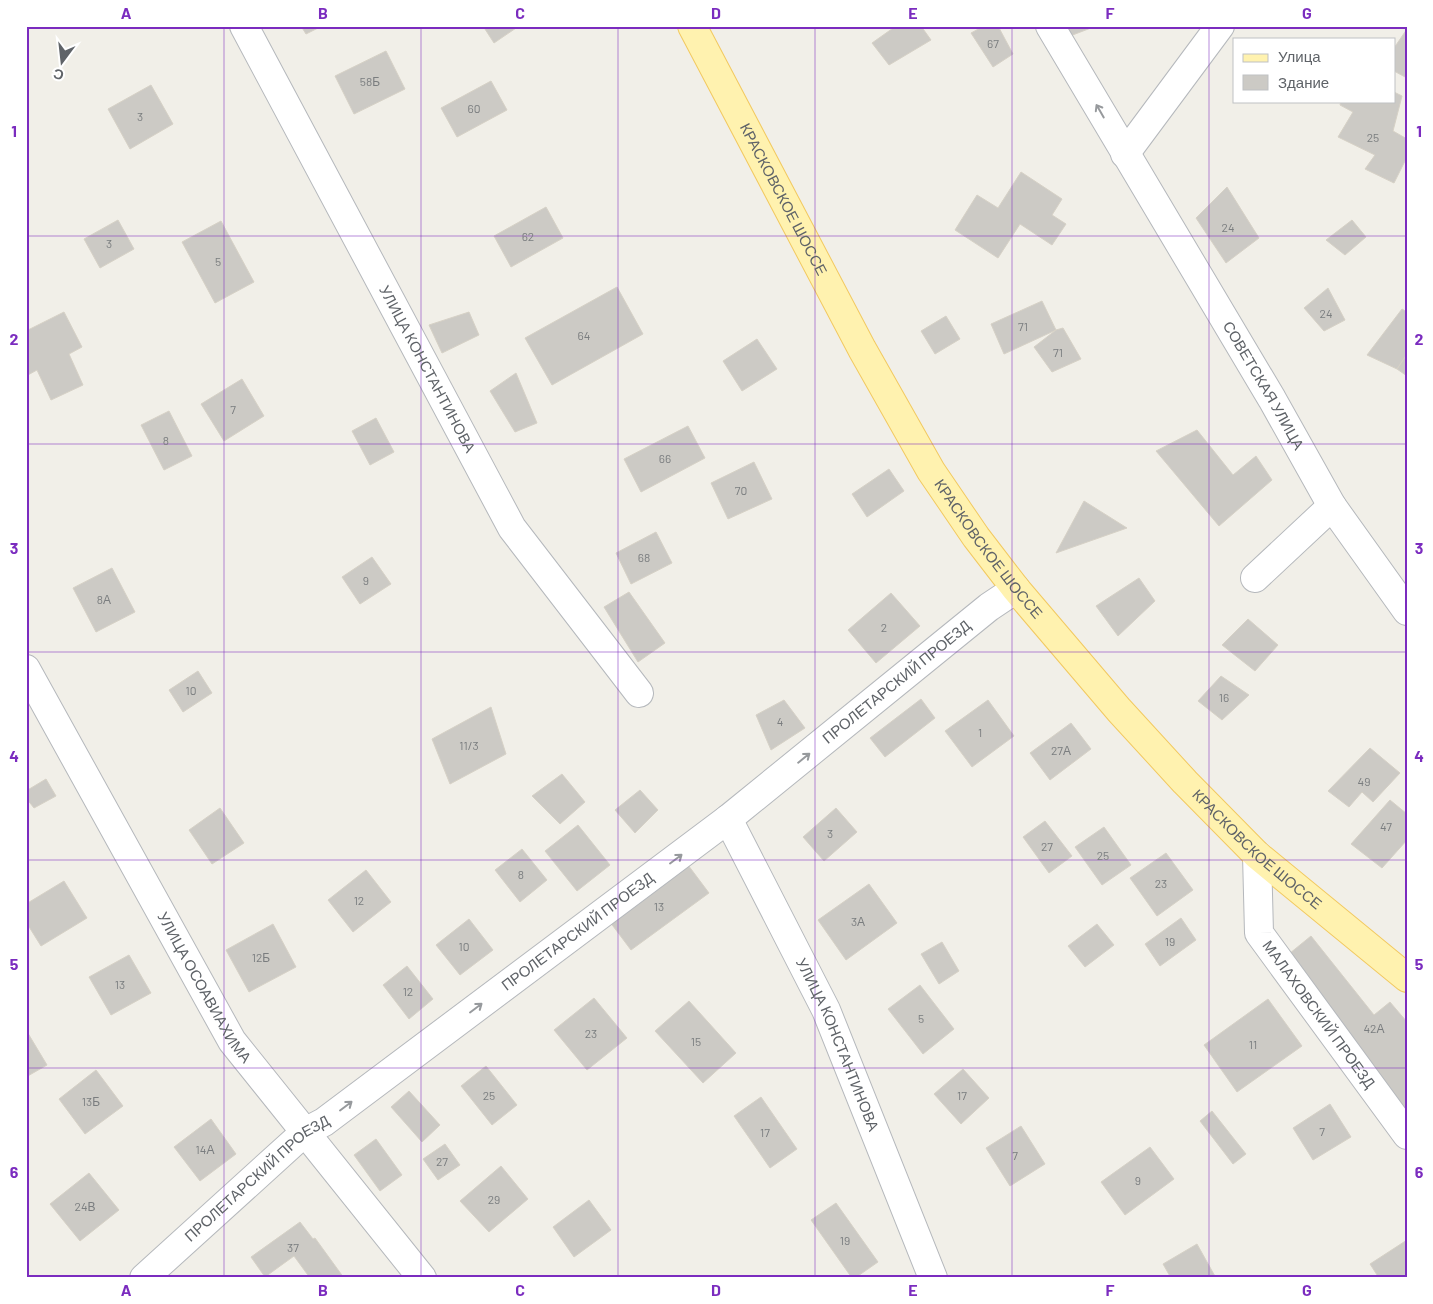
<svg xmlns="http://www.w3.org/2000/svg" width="1433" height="1304" viewBox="0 0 1433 1304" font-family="Barlow,sans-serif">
	<rect width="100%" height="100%" fill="#f1efe8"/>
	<path fill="#cccac5" stroke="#d6d1c6" d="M 301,26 L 322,26 L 306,34 Z
		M 483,26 L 519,26 L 494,43 Z
		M 896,26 L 921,26 L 931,40 L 889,65 L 872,43 Z
		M 984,26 L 998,26 L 1013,54 L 993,67 L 971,33 Z
		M 1064,26 L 1096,26 L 1070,36 Z
		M 1407,29 L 1407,78 L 1394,71 L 1394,48 Z
		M 386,51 L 405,89 L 354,114 L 335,76 Z
		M 491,81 L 507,110 L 457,137 L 441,108 Z
		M 151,85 L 173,124 L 130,149 L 108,109 Z
		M 1394,92 L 1402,96 L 1393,131 L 1407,139 L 1407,157 L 1394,183 L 1365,169 L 1375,155 L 1338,137 L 1353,112 L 1340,105 L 1341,101 L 1394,101 Z
		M 1021,172 L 1062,199 L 1052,215 L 1066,224 L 1052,245 L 1020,224 L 998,258 L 955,230 L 977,195 L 998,208 Z
		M 1227,187 L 1259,238 L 1226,263 L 1196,218 Z
		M 546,207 L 563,238 L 511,267 L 494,236 Z
		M 118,220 L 134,249 L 100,268 L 84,239 Z
		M 1352,220 L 1366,237 L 1345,255 L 1326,240 Z
		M 221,221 L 254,282 L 215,303 L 182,242 Z
		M 617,287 L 643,334 L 552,385 L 525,338 Z
		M 1328,288 L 1345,320 L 1324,331 L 1304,308 Z
		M 1042,301 L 1056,330 L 1004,354 L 991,324 Z
		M 1402,309 L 1407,312 L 1407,354 L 1397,369 L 1367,355 Z
		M 64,312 L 82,347 L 69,354 L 83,385 L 51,400 L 37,370 L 26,376 L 26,331 Z
		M 469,312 L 479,335 L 442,353 L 429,325 Z
		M 946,316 L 960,339 L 935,354 L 921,331 Z
		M 1063,328 L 1081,359 L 1052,372 L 1034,347 L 1056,330 Z
		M 757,339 L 777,369 L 742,391 L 723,361 Z
		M 1407,354 L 1407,376 L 1397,369 Z
		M 516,373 L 537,423 L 515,432 L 490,391 Z
		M 242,379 L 264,416 L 224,441 L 201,404 Z
		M 169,411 L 192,456 L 164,470 L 141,425 Z
		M 376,418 L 394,452 L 370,465 L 352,431 Z
		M 688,426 L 705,458 L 641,492 L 624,459 Z
		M 1197,430 L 1233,475 L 1256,456 L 1272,480 L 1219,526 L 1156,451 Z
		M 754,462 L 772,499 L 728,519 L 711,483 Z
		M 889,469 L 904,491 L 867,517 L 852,494 Z
		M 1084,501 L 1127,528 L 1056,553 Z
		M 656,532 L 672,563 L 631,584 L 616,553 Z
		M 372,557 L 391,584 L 360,604 L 342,577 Z
		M 112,568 L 135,612 L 96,632 L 73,588 Z
		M 1139,578 L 1155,601 L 1118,636 L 1096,606 Z
		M 629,592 L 665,643 L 638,662 L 604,607 Z
		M 891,593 L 920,626 L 876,663 L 848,630 Z
		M 1248,619 L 1278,645 L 1255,671 L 1222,645 Z
		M 198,671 L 212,693 L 183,712 L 169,690 Z
		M 1221,676 L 1249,695 L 1222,720 L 1198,701 Z
		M 921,699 L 935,718 L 885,757 L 870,738 Z
		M 784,700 L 805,728 L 771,750 L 756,715 Z
		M 988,700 L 1014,736 L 972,767 L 945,731 Z
		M 491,707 L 506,754 L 450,784 L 432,739 Z
		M 1071,723 L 1091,749 L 1050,780 L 1030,753 Z
		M 1370,748 L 1400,773 L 1373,802 L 1362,792 L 1349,807 L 1328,791 Z
		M 562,774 L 585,802 L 560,824 L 532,796 Z
		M 46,779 L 56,796 L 34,808 L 26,798 L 26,791 Z
		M 640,790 L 658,810 L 635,833 L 615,810 Z
		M 1390,800 L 1407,814 L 1407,840 L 1382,868 L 1351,844 Z
		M 220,808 L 244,843 L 212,864 L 189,830 Z
		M 836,808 L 857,832 L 824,861 L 803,837 Z
		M 1045,821 L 1072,856 L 1049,873 L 1023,837 Z
		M 578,825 L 610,865 L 577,891 L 545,851 Z
		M 1104,827 L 1131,865 L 1102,885 L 1075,847 Z
		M 522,849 L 547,880 L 520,902 L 495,870 Z
		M 1166,853 L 1193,890 L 1157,916 L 1130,878 Z
		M 688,865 L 709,893 L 631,950 L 610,922 Z
		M 366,870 L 391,902 L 353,932 L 328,900 Z
		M 64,881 L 87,918 L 41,946 L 26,922 L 26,904 Z
		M 869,884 L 897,923 L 846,960 L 818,920 Z
		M 1181,918 L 1196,940 L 1160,966 L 1145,944 Z
		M 469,919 L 493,950 L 460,975 L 436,945 Z
		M 273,924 L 296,967 L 249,992 L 226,950 Z
		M 1097,924 L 1114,945 L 1085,967 L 1068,946 Z
		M 1311,936 L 1374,1015 L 1390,1002 L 1407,1022 L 1407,1112 L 1284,958 Z
		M 942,942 L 959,971 L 939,984 L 921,954 Z
		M 129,955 L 151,993 L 111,1015 L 89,977 Z
		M 407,966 L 433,999 L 409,1019 L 383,985 Z
		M 920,985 L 954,1029 L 923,1054 L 888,1009 Z
		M 594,998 L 627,1038 L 587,1070 L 554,1030 Z
		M 1268,999 L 1302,1046 L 1237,1092 L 1204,1045 Z
		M 689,1001 L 736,1053 L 703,1083 L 655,1031 Z
		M 26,1030 L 47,1065 L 26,1077 Z
		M 486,1066 L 517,1105 L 492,1125 L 461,1086 Z
		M 963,1069 L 989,1098 L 961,1124 L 934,1094 Z
		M 96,1070 L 123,1106 L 85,1134 L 59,1099 Z
		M 409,1091 L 440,1125 L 422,1142 L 391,1107 Z
		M 761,1097 L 797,1149 L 770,1168 L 734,1116 Z
		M 1330,1104 L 1351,1137 L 1313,1160 L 1293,1128 Z
		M 1212,1111 L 1246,1154 L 1233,1164 L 1200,1121 Z
		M 211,1119 L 236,1154 L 200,1181 L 174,1147 Z
		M 1021,1126 L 1045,1164 L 1010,1186 L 986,1148 Z
		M 376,1139 L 402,1175 L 380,1191 L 354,1155 Z
		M 445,1144 L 460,1165 L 438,1180 L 423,1159 Z
		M 1150,1147 L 1174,1179 L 1125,1215 L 1101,1182 Z
		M 501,1166 L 528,1199 L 489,1232 L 460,1201 Z
		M 89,1173 L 119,1210 L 80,1241 L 50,1204 Z
		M 589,1200 L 611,1230 L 574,1257 L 553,1227 Z
		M 836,1203 L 878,1262 L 855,1278 L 852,1278 L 811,1220 Z
		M 300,1222 L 313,1239 L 315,1238 L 344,1278 L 310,1278 L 294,1256 L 265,1277 L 251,1257 Z
		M 1407,1240 L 1407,1278 L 1379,1278 L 1370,1264 Z
		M 1197,1244 L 1216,1278 L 1171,1278 L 1163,1264 Z"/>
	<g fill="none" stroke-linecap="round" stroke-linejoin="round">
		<g stroke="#b5b8bc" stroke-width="30">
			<g id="minor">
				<path id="s1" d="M 244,26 L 512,528 L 639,693"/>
				<path id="s2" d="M 1050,26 L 1272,399 L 1332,506 L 1407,611"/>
				<path d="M 1125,154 L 1220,26"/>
				<path d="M 1255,578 L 1332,506"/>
				<path id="s3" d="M 26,669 L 232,1041 L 422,1278"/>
				<path id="s4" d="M 728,819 L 826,1010 L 933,1278"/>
				<path id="s5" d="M 1257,855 L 1259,933 L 1407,1135"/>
				<path id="s6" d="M 144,1278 L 305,1132 L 324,1122 L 728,819 L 989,607 L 1016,589"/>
			</g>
		</g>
		<g stroke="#f2c960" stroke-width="30">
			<g id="major">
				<path id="s7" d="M 692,26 L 862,349 L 931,471 L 976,537 L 1016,589 L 1119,710 L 1185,782 L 1257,855 L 1407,978"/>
			</g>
		</g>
		<use href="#minor" stroke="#fff" stroke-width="28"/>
		<use href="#major" stroke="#fff2af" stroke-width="28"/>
	</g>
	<defs><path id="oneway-shaft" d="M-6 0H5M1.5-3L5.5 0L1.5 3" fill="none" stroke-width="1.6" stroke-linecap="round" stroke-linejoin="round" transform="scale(1.25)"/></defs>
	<g stroke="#979a9d">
		<use href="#oneway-shaft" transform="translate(1100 111) rotate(-120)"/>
		<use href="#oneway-shaft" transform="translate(804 758) rotate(-39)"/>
		<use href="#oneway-shaft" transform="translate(676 859) rotate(-37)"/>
		<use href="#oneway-shaft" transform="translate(476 1008) rotate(-37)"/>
		<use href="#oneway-shaft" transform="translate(346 1106) rotate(-37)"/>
	</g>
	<path fill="none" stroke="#7b2cbf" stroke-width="1" stroke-opacity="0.55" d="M 224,26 L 224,1278M 421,26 L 421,1278M 618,26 L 618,1278M 815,26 L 815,1278M 1012,26 L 1012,1278M 1209,26 L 1209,1278M 26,236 L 1407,236M 26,444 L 1407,444M 26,652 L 1407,652M 26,860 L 1407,860M 26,1068 L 1407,1068"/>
	<g text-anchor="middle" stroke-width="4" stroke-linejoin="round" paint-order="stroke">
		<g font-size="12" fill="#7a7d7f">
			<text x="993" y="48">67</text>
			<text x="370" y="86">58Б</text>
			<text x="474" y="113">60</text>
			<text x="140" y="121">3</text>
			<text x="1373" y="142">25</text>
			<text x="1228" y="232">24</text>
			<text x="528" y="241">62</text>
			<text x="109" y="248">3</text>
			<text x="218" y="266">5</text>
			<text x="1326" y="318">24</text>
			<text x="1023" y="331">71</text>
			<text x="584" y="340">64</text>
			<text x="1058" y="357">71</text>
			<text x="233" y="414">7</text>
			<text x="166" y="445">8</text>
			<text x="665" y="463">66</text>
			<text x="741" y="495">70</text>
			<text x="644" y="562">68</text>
			<text x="366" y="585">9</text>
			<text x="104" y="604">8А</text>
			<text x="884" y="632">2</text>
			<text x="191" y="695">10</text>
			<text x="1224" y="702">16</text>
			<text x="780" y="726">4</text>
			<text x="980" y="737">1</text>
			<text x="469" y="750">11/3</text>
			<text x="1061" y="755">27А</text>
			<text x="1364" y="786">49</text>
			<text x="1386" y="831">47</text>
			<text x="830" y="838">3</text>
			<text x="1047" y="851">27</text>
			<text x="1103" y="860">25</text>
			<text x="521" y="879">8</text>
			<text x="1161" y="888">23</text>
			<text x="359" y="905">12</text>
			<text x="659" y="911">13</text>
			<text x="858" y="926">3А</text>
			<text x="1170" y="946">19</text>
			<text x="464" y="951">10</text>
			<text x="261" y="962">12Б</text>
			<text x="120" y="989">13</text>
			<text x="408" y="996">12</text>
			<text x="921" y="1023">5</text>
			<text x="1374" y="1033">42А</text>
			<text x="591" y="1038">23</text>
			<text x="696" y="1046">15</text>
			<text x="1253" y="1049">11</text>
			<text x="489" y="1100">25</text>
			<text x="962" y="1100">17</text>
			<text x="91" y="1106">13Б</text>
			<text x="1322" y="1136">7</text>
			<text x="765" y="1137">17</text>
			<text x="205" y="1154">14А</text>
			<text x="1015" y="1160">7</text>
			<text x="442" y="1166">27</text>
			<text x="1138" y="1185">9</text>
			<text x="494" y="1204">29</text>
			<text x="85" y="1211">24В</text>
			<text x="845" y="1245">19</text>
			<text x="293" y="1252">37</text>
		</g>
		<g font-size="15" fill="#5f6368" stroke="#fff">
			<text dy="5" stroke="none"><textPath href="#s7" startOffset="196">КРАСКОВСКОЕ ШОССЕ</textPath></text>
			<text dy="5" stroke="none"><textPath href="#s1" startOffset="389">УЛИЦА КОНСТАНТИНОВА</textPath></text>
			<text dy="5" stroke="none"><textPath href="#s2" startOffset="418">СОВЕТСКАЯ УЛИЦА</textPath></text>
			<text dy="5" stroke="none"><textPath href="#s7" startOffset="602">КРАСКОВСКОЕ ШОССЕ</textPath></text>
			<text dy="5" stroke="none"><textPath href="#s6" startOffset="961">ПРОЛЕТАРСКИЙ ПРОЕЗД</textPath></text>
			<text dy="5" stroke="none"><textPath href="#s7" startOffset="1006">КРАСКОВСКОЕ ШОССЕ</textPath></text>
			<text dy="5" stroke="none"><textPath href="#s6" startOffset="556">ПРОЛЕТАРСКИЙ ПРОЕЗД</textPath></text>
			<text dy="5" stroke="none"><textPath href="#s3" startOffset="365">УЛИЦА ОСОАВИАХИМА</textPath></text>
			<text dy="5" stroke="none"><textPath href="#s5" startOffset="179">МАЛАХОВСКИЙ ПРОЕЗД</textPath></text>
			<text dy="5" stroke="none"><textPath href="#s4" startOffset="251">УЛИЦА КОНСТАНТИНОВА</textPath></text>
			<text dy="5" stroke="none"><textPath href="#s6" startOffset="151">ПРОЛЕТАРСКИЙ ПРОЕЗД</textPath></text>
		</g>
	</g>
	<rect width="1433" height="1304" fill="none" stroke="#ffffff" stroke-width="55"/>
	<rect x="1233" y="38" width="162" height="65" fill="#ffffff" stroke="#bfc1c3"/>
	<rect x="1243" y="54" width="25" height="8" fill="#fff2af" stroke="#bfc1c3"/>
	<text x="1278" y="62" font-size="15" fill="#5f6368">Улица</text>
	<rect x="1243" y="75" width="25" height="15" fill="#cccac5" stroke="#bfc1c3"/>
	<text x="1278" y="88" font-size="15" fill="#5f6368">Здание</text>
	<g transform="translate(62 62) rotate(195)" stroke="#ffffff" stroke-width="4" paint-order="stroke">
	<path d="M0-4L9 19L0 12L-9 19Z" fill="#5f6368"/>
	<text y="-8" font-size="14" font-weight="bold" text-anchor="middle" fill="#5f6368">С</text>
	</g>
	<rect x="28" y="28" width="1378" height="1248" fill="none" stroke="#7b2cbf" stroke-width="2"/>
	<g font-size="16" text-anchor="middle" font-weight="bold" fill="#7b2cbf">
		<text x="126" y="19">A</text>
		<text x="323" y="19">B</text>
		<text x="520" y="19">C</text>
		<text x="716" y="19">D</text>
		<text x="913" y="19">E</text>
		<text x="1110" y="19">F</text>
		<text x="1307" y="19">G</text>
		<text x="14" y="137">1</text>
		<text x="1419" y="137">1</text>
		<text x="14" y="345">2</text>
		<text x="1419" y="345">2</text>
		<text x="14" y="554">3</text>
		<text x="1419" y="554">3</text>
		<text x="14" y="762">4</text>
		<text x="1419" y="762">4</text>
		<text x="14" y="970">5</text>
		<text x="1419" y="970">5</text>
		<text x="14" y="1178">6</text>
		<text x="1419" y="1178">6</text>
		<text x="126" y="1296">A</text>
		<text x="323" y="1296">B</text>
		<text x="520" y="1296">C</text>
		<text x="716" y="1296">D</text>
		<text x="913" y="1296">E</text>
		<text x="1110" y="1296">F</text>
		<text x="1307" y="1296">G</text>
	</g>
</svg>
